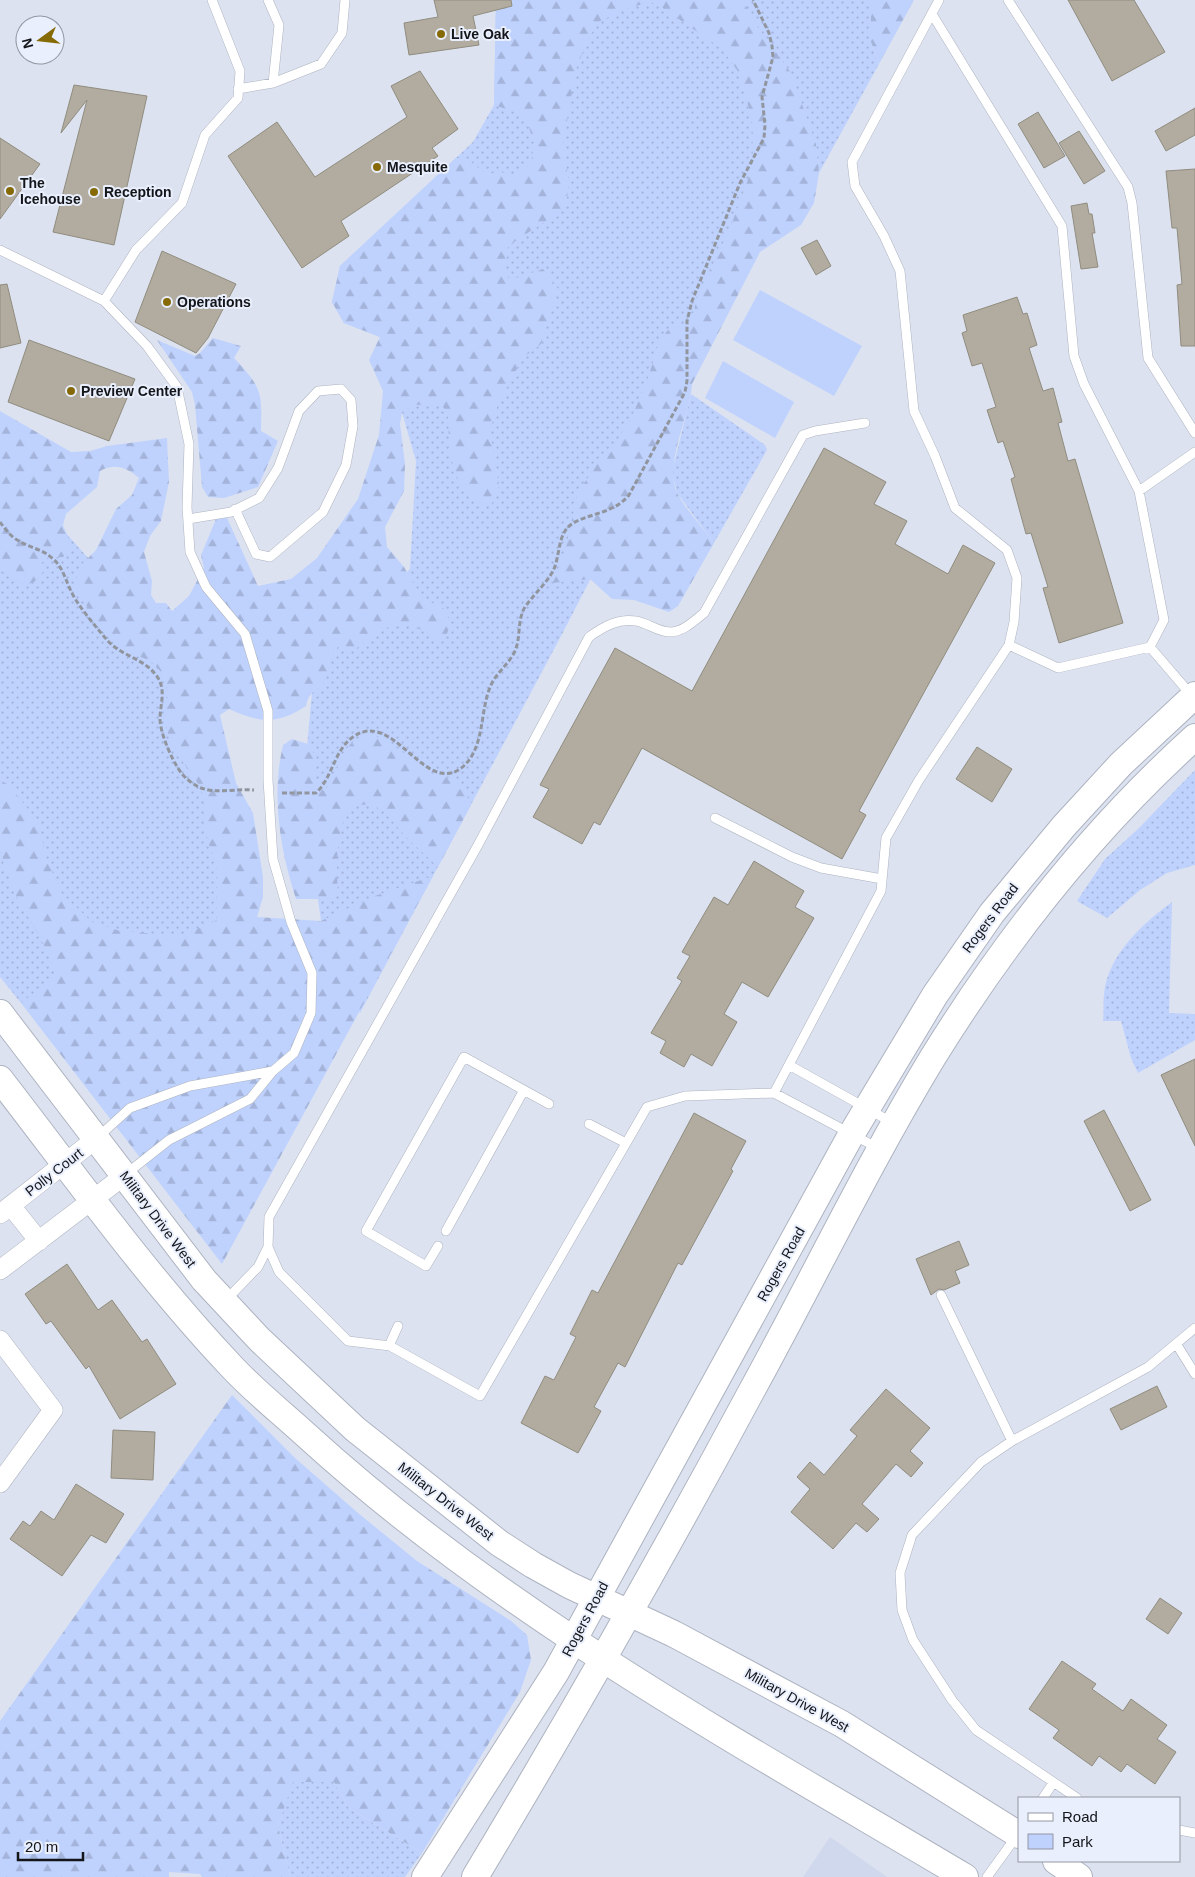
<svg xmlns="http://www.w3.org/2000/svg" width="1195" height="1877" viewBox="0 0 1195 1877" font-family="Helvetica,sans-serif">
	<defs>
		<pattern id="grass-dots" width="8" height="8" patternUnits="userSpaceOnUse" patternTransform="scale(1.25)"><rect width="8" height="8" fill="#bfd2fe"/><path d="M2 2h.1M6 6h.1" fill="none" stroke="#a3b3d9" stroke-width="1.8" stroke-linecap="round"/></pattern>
		<pattern id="forest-firs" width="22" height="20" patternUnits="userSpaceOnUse" patternTransform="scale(1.25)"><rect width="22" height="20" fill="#bfd2fe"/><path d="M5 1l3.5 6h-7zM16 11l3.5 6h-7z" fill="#a3b3d9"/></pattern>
	</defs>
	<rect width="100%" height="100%" fill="#dce2ef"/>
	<path fill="#cfd8ed" d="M 830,1837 L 887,1877 L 803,1877 Z"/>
	<path fill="url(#grass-dots)" d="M 496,0 L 894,0 L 871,42 L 879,64 L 819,173 L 815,145 L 560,638 L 360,1013 L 321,921 L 303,791 L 315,659 L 410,569 L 416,461 L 380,337 L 344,323 L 332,302 L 340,266 L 473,142 L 494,105 Z
		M 691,394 L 765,445 L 767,450 L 714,543 L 677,493 L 672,472 Z
		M 0,459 L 211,696 L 227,915 L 173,965 L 21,1003 L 0,977 Z
		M 1195,770 L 1195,865 L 1167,873 L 1140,890 L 1107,918 L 1077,901 L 1105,859 L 1138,829 Z
		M 1172,902 L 1169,1013 L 1195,1014 L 1195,1040 L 1138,1073 L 1131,1058 L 1121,1021 L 1103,1021 C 1104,1012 1103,1003 1104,994 C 1108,955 1142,924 1172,902 Z
		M 292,1782 L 334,1782 L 349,1808 L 422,1853 L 405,1877 L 290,1877 L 278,1826 Z"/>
	<path fill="url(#forest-firs)" d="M 496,0 L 743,0 L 754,22 L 791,73 L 816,144 L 819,173 L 814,203 L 801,225 L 760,252 L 692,384 C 690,416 664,463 677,493 C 684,507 704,529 714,543 L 678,606 L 669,612 L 634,600 L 612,599 L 590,579 L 552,583 L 564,556 L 578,492 L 602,457 L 617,441 L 632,416 L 648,378 L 660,339 L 673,325 L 682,328 L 694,311 L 698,294 L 729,231 L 753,166 L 752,118 L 737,70 L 722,49 L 657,4 L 649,2 L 629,8 L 600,21 L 589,37 L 576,69 L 563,144 L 569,182 L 566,206 C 548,222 526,232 508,247 L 505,273 L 510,280 L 543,269 L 558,289 L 541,344 L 524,357 L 512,377 L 497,407 L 490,431 L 499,485 L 495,501 L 484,507 C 458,492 451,467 449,437 C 448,421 451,417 441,404 L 414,405 L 402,412 L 400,424 L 405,464 L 404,491 L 385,527 L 387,547 L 404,567 L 422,598 L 443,608 L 451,623 L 446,636 L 437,642 C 403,610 385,626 353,651 L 339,646 C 326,658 332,670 324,682 C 316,693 309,691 306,706 C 277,725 260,723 229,709 L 220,715 L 236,783 L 253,813 L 263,877 L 263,897 L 257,917 L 321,921 L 375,896 L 433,876 L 222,1264 L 21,1003 L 57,975 L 40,937 L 16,896 L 3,861 L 0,841 L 0,780 L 9,785 L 38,822 L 47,860 L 62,894 L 92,922 L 120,931 L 182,936 L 217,920 C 216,903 218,887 217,870 C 216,859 209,848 207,837 C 205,825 207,811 204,799 C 198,773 172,757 167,730 C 163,711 173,692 162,674 C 151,655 132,657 117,646 C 106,638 81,598 74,584 L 83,563 L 96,550 L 116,509 L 132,495 L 139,478 C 126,467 115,463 100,471 L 97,487 L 66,514 L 63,525 L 69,540 L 69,552 L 63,557 L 46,558 L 41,564 L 43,572 C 29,594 15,582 0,569 L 0,411 L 71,452 L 90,451 L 107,446 L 167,438 L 169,482 L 161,521 L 150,536 L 144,552 L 152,581 L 151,595 L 156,603 L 166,603 L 172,611 L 189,596 L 204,568 L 201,555 L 216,519 L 227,518 L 258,586 L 291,579 L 317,558 L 358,499 L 379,435 L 383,391 L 369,360 L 380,337 L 344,323 L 332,302 L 340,266 L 456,158 L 466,158 L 486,174 L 501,172 L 516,176 L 531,163 L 534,144 L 528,124 L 518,113 L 494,105 Z
		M 871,0 L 914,0 L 879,64 L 871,42 Z
		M 213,338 L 241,346 L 234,358 C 262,388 262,391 261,431 L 278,441 L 258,487 L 224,498 L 208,497 L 202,487 L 195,405 L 192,392 L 157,340 L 195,356 L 200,353 Z
		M 366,736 L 384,738 L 432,775 L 455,779 L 464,790 L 471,805 L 438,867 L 406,837 L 383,810 L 368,804 L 349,807 C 336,836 336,863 338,895 L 327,899 L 296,899 C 280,850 271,796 283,745 L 292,739 L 311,745 L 315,759 L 316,782 L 324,791 C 341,774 339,741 366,736 Z
		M 232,1395 L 295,1458 L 358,1513 L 417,1561 L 511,1621 L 527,1635 L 531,1660 L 520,1692 L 422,1853 L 349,1808 L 334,1782 L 293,1782 L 278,1826 L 290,1877 L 202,1877 L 200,1874 L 169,1872 L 169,1877 L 0,1877 L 0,1721 Z"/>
	<path fill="#bfd2fe" d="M 760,290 L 862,346 L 834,396 L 733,340 Z
		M 723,361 L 794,402 L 775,438 L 705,398 Z"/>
	<path fill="#b1ac9f" stroke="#908c7f" d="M 434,0 L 511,0 L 512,6 L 473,16 L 479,45 L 409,55 L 404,23 L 438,17 Z
		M 1068,0 L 1134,0 L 1165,52 L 1112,81 Z
		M 420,71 L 458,129 L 432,148 L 438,156 L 341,221 L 349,236 L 302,268 L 228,156 L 277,122 L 315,177 L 407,117 L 391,86 Z
		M 74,85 L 147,96 L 114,245 L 53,232 L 87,100 L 61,133 Z
		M 1195,108 L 1195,135 L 1166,151 L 1155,131 Z
		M 1038,112 L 1065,156 L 1044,168 L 1018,124 Z
		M 1079,131 L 1105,171 L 1084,184 L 1059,143 Z
		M 0,138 L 40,164 L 0,219 Z
		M 1195,169 L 1195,346 L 1181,346 L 1177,285 L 1182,284 L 1177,228 L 1172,228 L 1166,171 Z
		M 1087,203 L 1089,214 L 1092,214 L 1095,233 L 1092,233 L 1098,267 L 1081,269 L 1071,206 Z
		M 817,240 L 831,266 L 816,275 L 801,248 Z
		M 162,251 L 236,284 L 208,338 L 196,353 L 135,322 Z
		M 7,284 L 21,343 L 0,348 L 0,285 Z
		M 1017,297 L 1023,314 L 1027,313 L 1037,345 L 1029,348 L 1043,391 L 1053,388 L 1062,422 L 1058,423 L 1068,461 L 1075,459 L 1123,623 L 1059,643 L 1043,588 L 1048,587 L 1031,533 L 1026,534 L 1011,479 L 1015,477 L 1003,441 L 998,443 L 987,410 L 996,407 L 982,363 L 972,366 L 962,333 L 967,331 L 963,315 Z
		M 29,340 L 135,379 L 109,441 L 8,402 Z
		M 824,448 L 886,482 L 874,504 L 907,521 L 895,544 L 948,574 L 963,545 L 995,563 L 859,811 L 866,815 L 842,859 L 642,748 L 600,825 L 594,822 L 582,844 L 533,817 L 549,789 L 540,785 L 615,648 L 692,691 Z
		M 977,747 L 1012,769 L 992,802 L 956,779 Z
		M 754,861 L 804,891 L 795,907 L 814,918 L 768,997 L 742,982 L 724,1014 L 737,1022 L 712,1066 L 691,1054 L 684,1067 L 660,1053 L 666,1041 L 651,1033 L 682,981 L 677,978 L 690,956 L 682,952 L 714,897 L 728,905 Z
		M 1195,1059 L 1195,1146 L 1161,1075 Z
		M 1104,1110 L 1151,1200 L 1130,1211 L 1084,1121 Z
		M 694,1113 L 746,1141 L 731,1169 L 733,1171 L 682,1265 L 678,1263 L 625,1367 L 618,1363 L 594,1407 L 601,1411 L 578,1453 L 521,1423 L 545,1376 L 554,1380 L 576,1337 L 570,1334 L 592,1290 L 598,1293 Z
		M 959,1241 L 969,1265 L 955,1271 L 960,1283 L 944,1290 L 939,1289 L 931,1295 L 916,1259 Z
		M 67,1264 L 98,1310 L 112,1300 L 142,1342 L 147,1339 L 176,1384 L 120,1419 L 89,1366 L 86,1369 L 51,1321 L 46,1324 L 25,1294 Z
		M 1157,1386 L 1167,1407 L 1121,1430 L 1110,1409 Z
		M 886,1389 L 930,1428 L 910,1451 L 923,1463 L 911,1477 L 896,1464 L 862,1504 L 879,1519 L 867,1532 L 856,1523 L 833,1549 L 791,1512 L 810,1489 L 797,1477 L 810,1462 L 824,1475 L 857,1436 L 850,1430 Z
		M 113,1430 L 155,1432 L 153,1480 L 111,1478 Z
		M 76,1484 L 124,1514 L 106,1543 L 91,1535 L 62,1576 L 10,1539 L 23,1521 L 30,1526 L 41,1511 L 54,1520 Z
		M 1160,1598 L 1182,1613 L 1168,1634 L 1146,1619 Z
		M 1062,1661 L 1096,1684 L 1092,1689 L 1123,1711 L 1131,1699 L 1167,1725 L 1157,1739 L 1176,1752 L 1155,1784 L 1127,1764 L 1121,1772 L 1099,1756 L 1092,1766 L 1053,1738 L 1059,1730 L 1029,1709 Z"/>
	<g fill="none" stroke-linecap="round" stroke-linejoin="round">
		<g stroke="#adb3c0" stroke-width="10">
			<path id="service" d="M 268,0 L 279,25 L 273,83
				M 939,0 L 852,162 L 855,186 L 884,236 L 900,271 L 914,411 L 935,456 L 955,508 L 1007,550 L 1017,578 L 1014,622 L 1009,645
				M 1008,0 L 1128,187 L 1132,203 L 1148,358 L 1195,433
				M 932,14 L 1062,226 L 1074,356 L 1084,384 L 1139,491
				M 238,89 L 273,83 L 321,64 L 342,33 L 345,0
				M 0,250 L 104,301 L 147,346 L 177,387 L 189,444 L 187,507 L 190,552 L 206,587 L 245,634 L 268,711 L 268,780 L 273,859 L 291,922 L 312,973 L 311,1013 L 294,1053 L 273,1071 L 250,1099 L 169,1140 L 126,1174
				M 104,301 L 136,250 L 182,203 L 205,135 L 238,98 L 240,71 L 212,0
				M 188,519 L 231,512 L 259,498 L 278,468 L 299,411 L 318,391 L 341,389 L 351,400 L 353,426 L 346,465 L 323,512 L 270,557 L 256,554 L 235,509
				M 1150,647 L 1164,620 L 1139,491 L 1195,452
				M 715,818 L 792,857 L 821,868 L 882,879
				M 789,1065 L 893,1123
				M 774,1093 L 878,1148
				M 589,1124 L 626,1143
				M 97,1138 L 130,1108 L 190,1086 L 273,1071
				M 446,1231 L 524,1090
				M 438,1246 L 426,1266 L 366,1231 L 464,1057 L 549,1104
				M 268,1247 L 269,1217 L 478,845 L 589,637 C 603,627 618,618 636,621 C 648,623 658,632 670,632 C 683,632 694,621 704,613 L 803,435 L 815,431 L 865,423
				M 941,1295 L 1012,1441
				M 226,1300 L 258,1267 L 268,1247 L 279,1272 L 348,1341 L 390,1346 L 480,1396 L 647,1107 L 685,1096 L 774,1093 L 881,891 L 886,838 L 919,780 L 1009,645 L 1058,668 L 1150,647 L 1192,696
				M 1177,1345 L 1195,1374
				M 389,1346 L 398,1326
				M 1043,1798 L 1053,1783
				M 1077,1798 L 976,1730 L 952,1700 L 913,1640 L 902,1610 L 900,1573 L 912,1535 L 981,1462 L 1012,1441 L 1148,1367 L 1195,1328
				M 1179,1830 L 1195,1833
				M 987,1877 L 1016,1837"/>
		</g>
		<g stroke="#adb3c0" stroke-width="20">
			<path id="minor" d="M 11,1206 L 39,1241
				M 0,1214 L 97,1138
				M 0,1270 L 125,1175
				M 0,1340 L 53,1410 L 0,1483"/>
		</g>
		<g stroke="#adb3c0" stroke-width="28">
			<path id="secondary" d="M 0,1013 L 204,1280 L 259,1339 L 355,1429 L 499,1543 L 533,1565 L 569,1585 L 674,1634 L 842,1724 L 1019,1835
				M 0,1079 C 75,1176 147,1277 231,1366 C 254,1391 281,1412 306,1435 C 502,1614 738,1742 965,1877
				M 1056,1861 L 1079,1877
				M 425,1877 L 556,1672 L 851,1135 L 935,995 L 992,913 L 1064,826 L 1121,764 L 1195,695
				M 475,1877 C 571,1717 663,1556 751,1392 C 812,1281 867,1166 933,1057 C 1005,941 1093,829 1195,737"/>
		</g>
		<path stroke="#90959e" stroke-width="3" stroke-dasharray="5 2.5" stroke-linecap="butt" d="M 0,522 C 5,529 11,537 19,541 C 30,548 42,549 52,558 C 63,567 65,579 71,591 C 77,605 97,628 107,640 C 121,656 143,658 156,675 C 167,689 160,704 160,719 C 160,734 174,765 183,775 C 205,799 225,788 254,790
			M 282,793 L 316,793 C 333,777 334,750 353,737 C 393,708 423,794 460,769 C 486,750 479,711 491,685 C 497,672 509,664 515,651 C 521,637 517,620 525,607 C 534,594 546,584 553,571 C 559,559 558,542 565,531 C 576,513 612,517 629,495 L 685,392 L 687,381 L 687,321 L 692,301 L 740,183 L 764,138 L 765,125 L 762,97 L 773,57 L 772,46 L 769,33 L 753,0"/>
		<use href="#service" stroke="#fff" stroke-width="9"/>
		<use href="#minor" stroke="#fff" stroke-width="19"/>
		<use href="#secondary" stroke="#fff" stroke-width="26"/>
	</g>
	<g fill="#856a05" stroke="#e9effd" stroke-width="2">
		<circle cx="441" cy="34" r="5"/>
		<circle cx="377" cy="167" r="5"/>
		<circle cx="10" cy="191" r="5"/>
		<circle cx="94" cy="192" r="5"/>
		<circle cx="167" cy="302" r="5"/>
		<circle cx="71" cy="391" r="5"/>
	</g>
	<g text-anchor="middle" stroke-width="4" stroke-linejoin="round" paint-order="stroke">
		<g font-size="14" font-weight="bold" fill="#131519" stroke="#e9effd" text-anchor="start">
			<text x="451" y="39">Live Oak</text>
			<text x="387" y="172">Mesquite</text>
			<text x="20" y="188">The<tspan x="20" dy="16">Icehouse</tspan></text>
			<text x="104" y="197">Reception</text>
			<text x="177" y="307">Operations</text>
			<text x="81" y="396">Preview Center</text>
		</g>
		<g font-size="14" fill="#131519" stroke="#e9effd">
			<text transform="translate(990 918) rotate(-53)" y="5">Rogers Road</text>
			<text transform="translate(54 1172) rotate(-38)" y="5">Polly Court</text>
			<text transform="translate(158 1219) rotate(53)" y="5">Military Drive West</text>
			<text transform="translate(781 1264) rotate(-61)" y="5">Rogers Road</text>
			<text transform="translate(446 1501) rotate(38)" y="5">Military Drive West</text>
			<text transform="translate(585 1619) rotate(-62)" y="5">Rogers Road</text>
			<text transform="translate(797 1700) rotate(29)" y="5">Military Drive West</text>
		</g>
	</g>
	<rect x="1018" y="1797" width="162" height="65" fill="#e9effd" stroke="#9398a2"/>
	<rect x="1028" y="1813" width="25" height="8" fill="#ffffff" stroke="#9398a2"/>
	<text x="1062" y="1822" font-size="15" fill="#131519">Road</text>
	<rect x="1028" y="1834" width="25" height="15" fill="#bfd2fe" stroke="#9398a2"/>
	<text x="1062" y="1847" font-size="15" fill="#131519">Park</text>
	<g transform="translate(40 40) rotate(255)"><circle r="24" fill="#e9effd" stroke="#9398a2"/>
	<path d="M0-4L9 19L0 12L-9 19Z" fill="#856a05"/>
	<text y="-8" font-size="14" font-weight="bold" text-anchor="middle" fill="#131519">N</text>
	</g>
	<path d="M18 1852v8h65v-8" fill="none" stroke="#131519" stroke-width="2.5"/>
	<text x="25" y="1852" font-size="15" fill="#131519" stroke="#e9effd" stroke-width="4" paint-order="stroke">20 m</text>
</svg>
